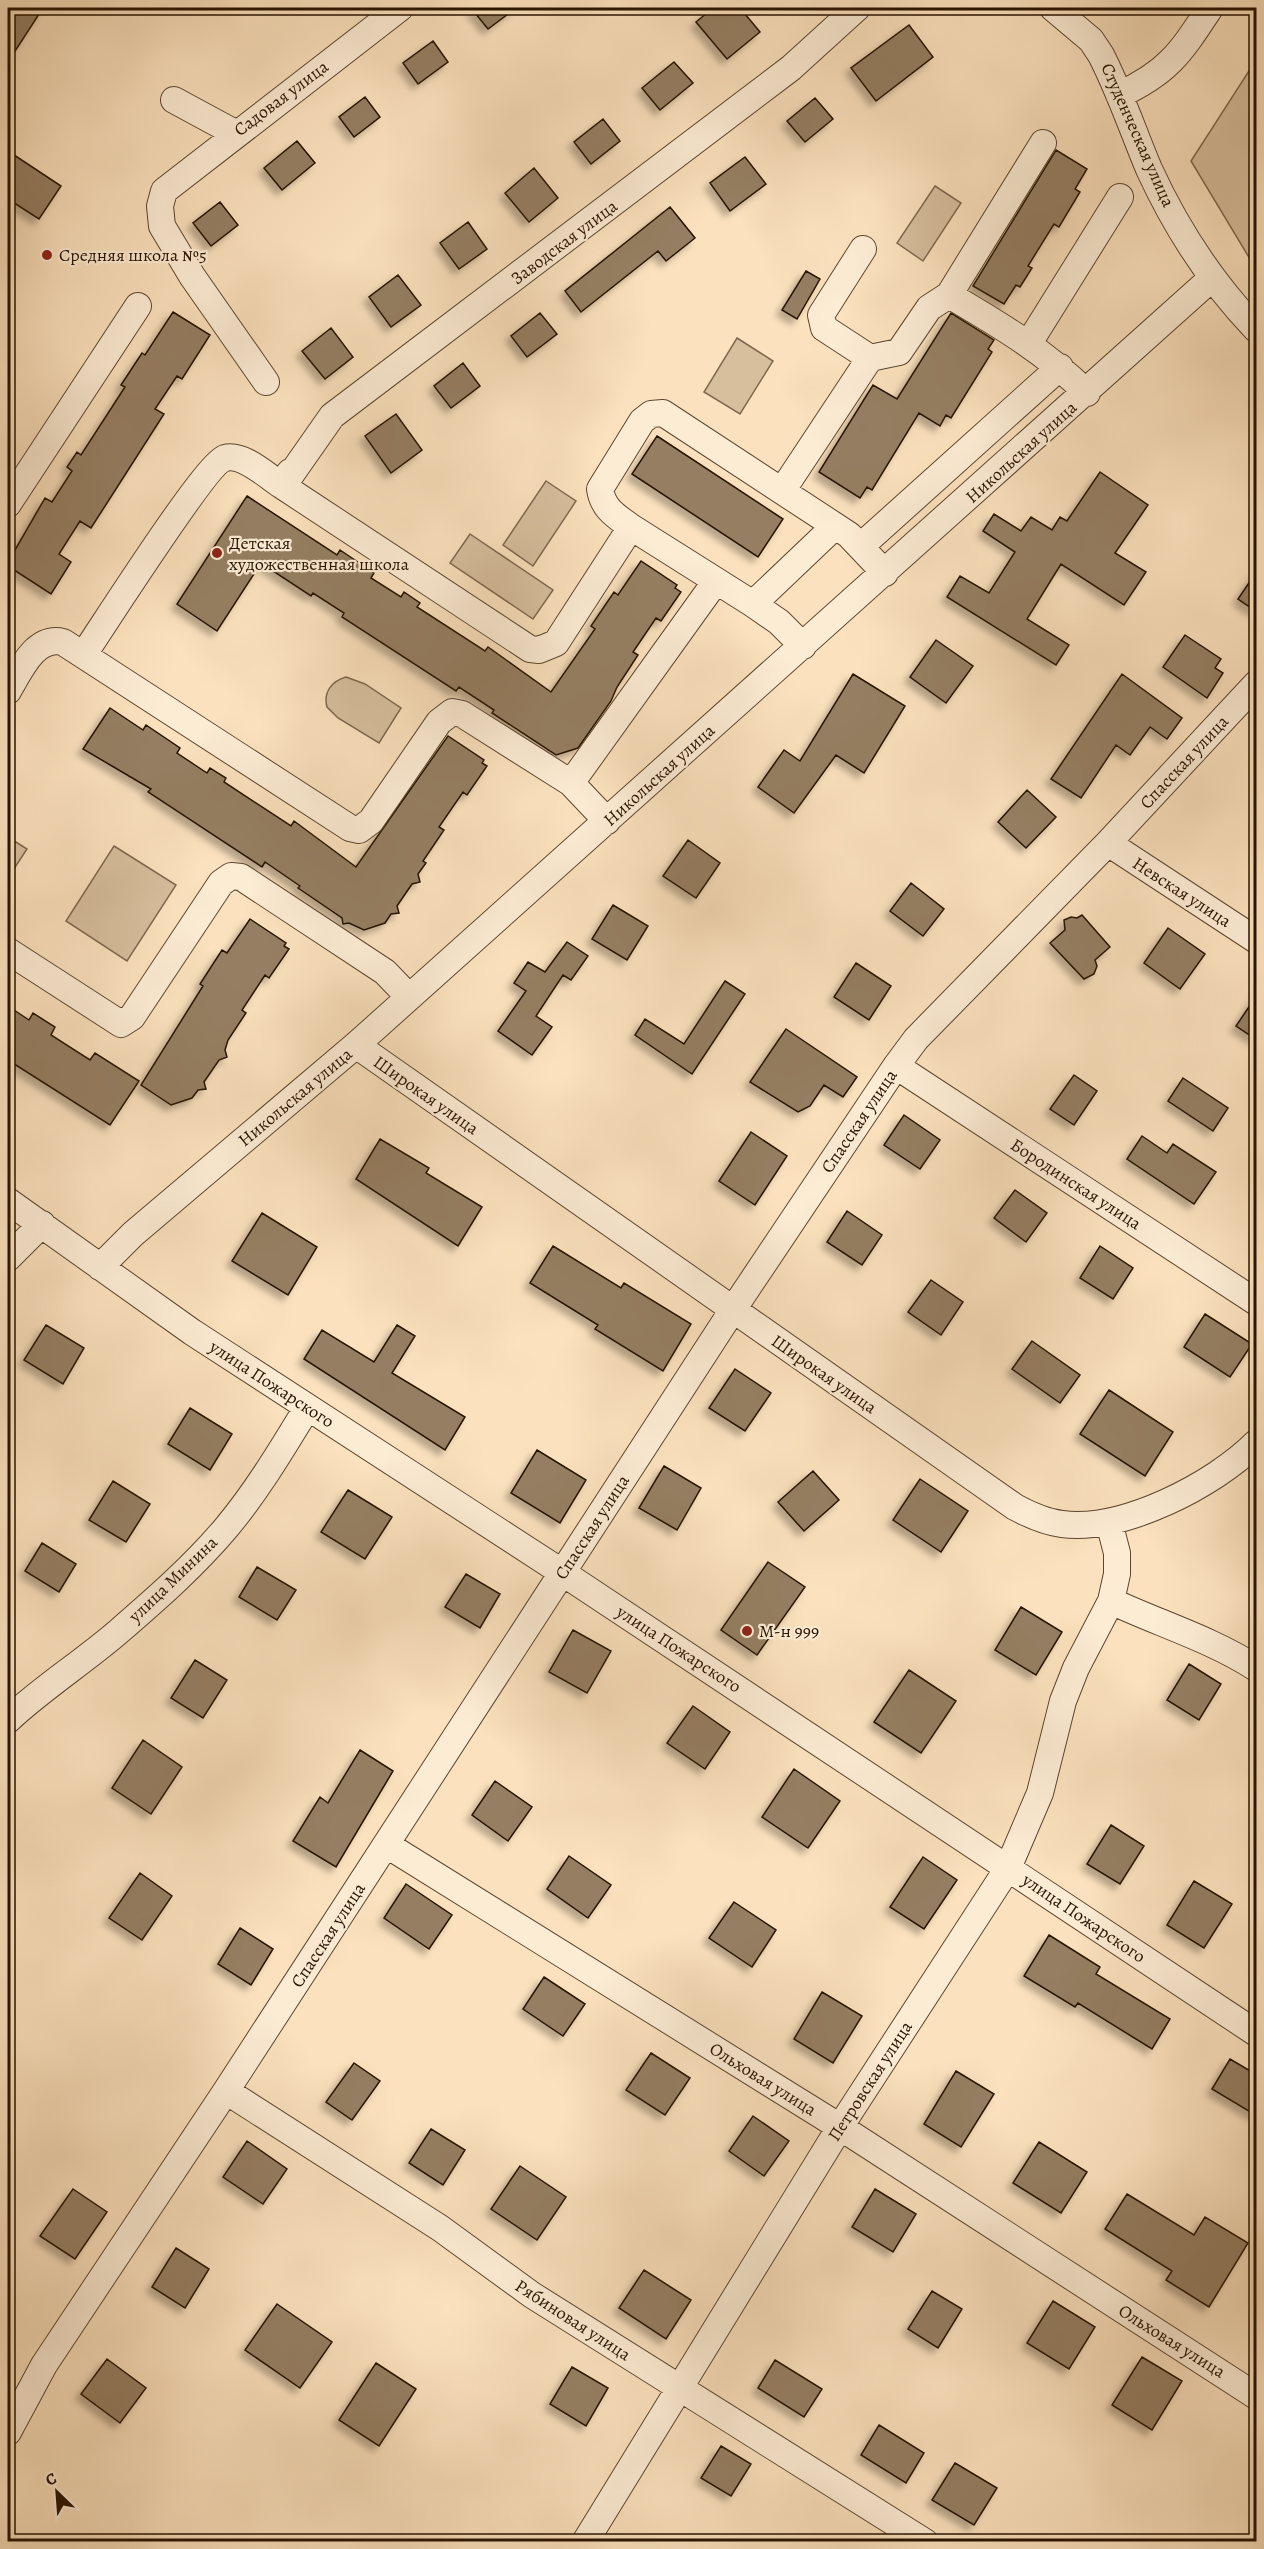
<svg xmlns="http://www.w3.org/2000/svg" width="1264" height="2549" viewBox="0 0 1264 2549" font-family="Alegreya,serif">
	<defs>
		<filter id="shadow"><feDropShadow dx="-5.5" dy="5.5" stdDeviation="3" flood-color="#0004"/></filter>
	</defs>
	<rect width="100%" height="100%" fill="#fbe1bd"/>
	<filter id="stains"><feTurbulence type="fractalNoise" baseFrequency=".00333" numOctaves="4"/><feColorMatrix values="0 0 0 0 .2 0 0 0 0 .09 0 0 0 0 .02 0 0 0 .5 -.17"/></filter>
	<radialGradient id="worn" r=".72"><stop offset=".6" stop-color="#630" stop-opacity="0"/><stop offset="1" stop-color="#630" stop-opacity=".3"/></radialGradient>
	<path fill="#d7be9d" stroke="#7f684e" stroke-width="1.5" d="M 1256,60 L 1256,269 L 1191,161 Z
		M 935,186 L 961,203 L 923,261 L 897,243 Z
		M 737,338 L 773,361 L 740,414 L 704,392 Z
		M 546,481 L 576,501 L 533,566 L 503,545 Z
		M 470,534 L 553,590 L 533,619 L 450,563 Z
		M 346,677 L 365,684 L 401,708 L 379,743 L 338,718 L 327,707 C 323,692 332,681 346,677 Z
		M 8,837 L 27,849 L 8,878 Z
		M 114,846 L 176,885 L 127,961 L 66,921 Z"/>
	<path fill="#957e62" stroke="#271300" stroke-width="1.5" filter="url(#shadow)" d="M 8,8 L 43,8 L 8,62 Z
		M 471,8 L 516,8 L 488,29 Z
		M 713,8 L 740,8 L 760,32 L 727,59 L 696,22 Z
		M 909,25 L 933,57 L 876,101 L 851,68 Z
		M 433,41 L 448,62 L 418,84 L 403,63 Z
		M 674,62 L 693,83 L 660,110 L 642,88 Z
		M 365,97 L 380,117 L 354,137 L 339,117 Z
		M 815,98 L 833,119 L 805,142 L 787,121 Z
		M 603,119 L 620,141 L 591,164 L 574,142 Z
		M 297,141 L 315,163 L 282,190 L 264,168 Z
		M 1056,150 L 1087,169 L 1075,189 L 1080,192 L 1059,227 L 1054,224 L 1028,266 L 1032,268 L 1020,287 L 1016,285 L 1004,304 L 973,286 Z
		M 8,151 L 61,186 L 39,219 L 8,199 Z
		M 745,157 L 766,184 L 730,211 L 710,183 Z
		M 534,168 L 558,198 L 529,222 L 505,193 Z
		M 220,202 L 238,225 L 211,246 L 193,223 Z
		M 670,207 L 695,238 L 666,261 L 658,251 L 581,312 L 565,291 Z
		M 468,222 L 487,249 L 459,269 L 440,243 Z
		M 806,271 L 820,279 L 797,319 L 782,310 Z
		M 398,275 L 421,305 L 391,327 L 369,297 Z
		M 173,312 L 210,335 L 182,379 L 177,376 L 155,409 L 164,414 L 91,528 L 80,521 L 59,554 L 71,562 L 51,594 L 8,566 L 8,562 L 45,498 L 52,502 L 72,471 L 67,467 L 77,452 L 81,455 L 125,387 L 121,385 L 142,353 L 145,355 Z
		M 540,313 L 557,334 L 527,357 L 511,336 Z
		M 951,313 L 994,340 L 988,349 L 992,352 L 951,418 L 946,415 L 940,426 L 919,413 L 872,490 L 867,487 L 860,498 L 819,472 L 873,385 L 897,399 Z
		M 331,328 L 353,357 L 325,379 L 302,351 Z
		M 463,363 L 480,386 L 451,408 L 434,386 Z
		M 396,414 L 422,450 L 391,473 L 365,436 Z
		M 657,436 L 783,519 L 758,557 L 632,474 Z
		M 1100,472 L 1148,505 L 1115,553 L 1146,572 L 1124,605 L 1061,564 L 1027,619 L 1069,645 L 1056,665 L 947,597 L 960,576 L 989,593 L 1015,552 L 983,531 L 994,514 L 1021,531 L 1031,517 L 1052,530 L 1060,517 L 1067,521 Z
		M 247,496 L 337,555 L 340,550 L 374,573 L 371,578 L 401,597 L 404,592 L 420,603 L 417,607 L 485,651 L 488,647 L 551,692 L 595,629 L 591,626 L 614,592 L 618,595 L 641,561 L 677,585 L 675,588 L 681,592 L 661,621 L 656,618 L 633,652 L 638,655 L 617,687 L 611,701 L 578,748 L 556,755 L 492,713 L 494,710 L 459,687 L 456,691 L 342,617 L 344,613 L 313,593 L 311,596 L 261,563 L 217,631 L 177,604 Z
		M 1257,571 L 1257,612 L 1238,599 Z
		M 1185,635 L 1221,659 L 1215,668 L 1223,673 L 1207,698 L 1163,667 Z
		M 936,640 L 973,666 L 946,703 L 910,677 Z
		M 853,674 L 905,706 L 864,773 L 836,755 L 794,813 L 758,787 L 784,750 L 800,761 Z
		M 1122,674 L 1182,718 L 1167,739 L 1150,727 L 1130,755 L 1116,745 L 1081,798 L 1051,779 Z
		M 110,708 L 143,730 L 146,725 L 180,748 L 177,753 L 207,773 L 210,768 L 226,778 L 224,782 L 291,826 L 294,821 L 356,867 L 448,736 L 484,760 L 482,763 L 487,766 L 467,795 L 463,792 L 439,827 L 444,830 L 423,861 L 426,863 L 418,874 L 420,882 L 412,884 L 397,906 L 399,913 L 391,914 L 385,923 L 364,930 L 349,923 L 343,924 L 342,918 L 298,888 L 300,886 L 265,862 L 262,867 L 148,792 L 151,789 L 83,749 Z
		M 1027,790 L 1056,817 L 1026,848 L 998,822 Z
		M 688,840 L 720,863 L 696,898 L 663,876 Z
		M 911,883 L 944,909 L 923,936 L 890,911 Z
		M 613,905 L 648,926 L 627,960 L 592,939 Z
		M 1082,915 L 1110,947 L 1095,960 L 1097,966 L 1094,974 L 1084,979 L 1050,943 L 1065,930 L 1064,920 L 1071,917 L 1077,918 Z
		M 250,919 L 286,943 L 284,946 L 289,949 L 269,978 L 265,975 L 242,1010 L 246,1013 L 228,1040 L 225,1050 L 227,1057 L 219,1060 L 204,1082 L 206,1089 L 198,1090 L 192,1098 L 171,1105 L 141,1085 L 203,986 L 200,984 L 222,950 L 227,953 Z
		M 1168,928 L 1205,954 L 1180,989 L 1144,963 Z
		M 567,942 L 588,956 L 571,980 L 563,975 L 536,1016 L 552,1027 L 532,1055 L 498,1031 L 526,991 L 514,983 L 528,962 L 545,972 Z
		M 856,963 L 891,986 L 869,1020 L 834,997 Z
		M 725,981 L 745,994 L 692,1074 L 635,1035 L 645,1019 L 684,1044 Z
		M 1257,995 L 1257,1040 L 1236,1026 Z
		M 8,1006 L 29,1020 L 33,1013 L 55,1027 L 51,1035 L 90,1060 L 95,1053 L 139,1081 L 110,1125 L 8,1060 Z
		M 786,1029 L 857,1077 L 843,1097 L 824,1085 L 810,1106 L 798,1112 L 750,1082 Z
		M 1074,1075 L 1097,1091 L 1074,1125 L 1050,1109 Z
		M 1183,1078 L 1228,1108 L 1213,1131 L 1168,1101 Z
		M 904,1115 L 940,1140 L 920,1169 L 884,1145 Z
		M 751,1132 L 787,1156 L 755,1205 L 719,1181 Z
		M 1142,1136 L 1167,1153 L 1173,1144 L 1216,1172 L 1194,1204 L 1127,1159 Z
		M 380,1139 L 429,1168 L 426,1173 L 482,1207 L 458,1246 L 356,1179 Z
		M 1015,1190 L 1047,1213 L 1026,1242 L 994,1218 Z
		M 847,1211 L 882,1235 L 862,1265 L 827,1242 Z
		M 262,1213 L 317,1247 L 288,1295 L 232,1261 Z
		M 553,1246 L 621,1288 L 624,1283 L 691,1324 L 663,1371 L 595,1329 L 598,1325 L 530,1283 Z
		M 1100,1246 L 1133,1268 L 1113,1299 L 1080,1278 Z
		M 931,1280 L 963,1302 L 941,1335 L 908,1312 Z
		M 1205,1314 L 1252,1344 L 1230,1377 L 1184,1347 Z
		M 46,1325 L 84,1348 L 63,1384 L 24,1360 Z
		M 397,1325 L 415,1336 L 392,1373 L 465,1417 L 445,1450 L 304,1359 L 322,1330 L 374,1362 Z
		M 1032,1341 L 1080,1375 L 1060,1403 L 1012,1369 Z
		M 735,1369 L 771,1393 L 745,1431 L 709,1408 Z
		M 1109,1390 L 1173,1432 L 1145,1476 L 1080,1434 Z
		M 190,1408 L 232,1434 L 210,1470 L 168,1444 Z
		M 537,1450 L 586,1480 L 560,1523 L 511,1493 Z
		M 664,1466 L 701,1488 L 677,1530 L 639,1508 Z
		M 813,1471 L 839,1500 L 804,1531 L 778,1502 Z
		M 920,1479 L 968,1511 L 941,1552 L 893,1520 Z
		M 113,1481 L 150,1504 L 126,1542 L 89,1520 Z
		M 348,1490 L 392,1517 L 365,1559 L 321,1532 Z
		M 42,1543 L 76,1564 L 59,1592 L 25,1571 Z
		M 768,1562 L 805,1587 L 757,1655 L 721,1630 Z
		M 257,1567 L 296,1590 L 277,1620 L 239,1597 Z
		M 466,1574 L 500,1594 L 480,1628 L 445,1607 Z
		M 1021,1607 L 1062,1632 L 1036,1675 L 995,1650 Z
		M 573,1630 L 611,1651 L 587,1693 L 549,1672 Z
		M 195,1660 L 227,1680 L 203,1718 L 171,1698 Z
		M 1189,1664 L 1221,1684 L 1199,1720 L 1167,1700 Z
		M 909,1670 L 956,1701 L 921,1753 L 874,1722 Z
		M 693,1706 L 730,1732 L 705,1769 L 667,1743 Z
		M 143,1740 L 182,1767 L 151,1814 L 112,1788 Z
		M 360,1750 L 393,1771 L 336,1867 L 293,1841 L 320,1797 L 328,1803 Z
		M 794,1769 L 840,1801 L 808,1848 L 762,1817 Z
		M 495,1781 L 532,1807 L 508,1841 L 472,1815 Z
		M 1111,1825 L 1144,1846 L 1120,1884 L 1087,1864 Z
		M 569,1856 L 611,1885 L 588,1918 L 547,1889 Z
		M 923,1857 L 957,1880 L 924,1929 L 890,1907 Z
		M 140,1873 L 172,1896 L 142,1940 L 109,1918 Z
		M 1194,1881 L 1232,1904 L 1204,1948 L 1167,1925 Z
		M 406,1884 L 452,1915 L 429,1949 L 384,1918 Z
		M 734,1902 L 776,1930 L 752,1967 L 709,1938 Z
		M 240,1928 L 273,1949 L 251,1985 L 218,1964 Z
		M 1049,1935 L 1100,1967 L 1096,1974 L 1170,2019 L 1152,2049 L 1078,2003 L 1075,2007 L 1024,1976 Z
		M 544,1977 L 585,2004 L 563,2036 L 523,2009 Z
		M 822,1992 L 862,2016 L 833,2063 L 794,2039 Z
		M 651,2053 L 690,2078 L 665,2115 L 626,2090 Z
		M 1230,2059 L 1257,2075 L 1257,2116 L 1212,2089 Z
		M 354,2063 L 380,2081 L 352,2120 L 326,2102 Z
		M 956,2071 L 994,2094 L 961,2147 L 924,2124 Z
		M 753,2116 L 789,2141 L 764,2176 L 729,2151 Z
		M 431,2129 L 465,2150 L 443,2185 L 409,2163 Z
		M 247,2141 L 287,2169 L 263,2204 L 223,2177 Z
		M 1039,2142 L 1087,2172 L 1061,2213 L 1013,2183 Z
		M 520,2166 L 566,2197 L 537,2240 L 491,2209 Z
		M 73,2189 L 107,2212 L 75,2259 L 40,2236 Z
		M 875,2189 L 916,2214 L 893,2252 L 852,2227 Z
		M 1127,2194 L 1194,2235 L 1205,2217 L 1248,2243 L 1209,2307 L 1166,2280 L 1172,2271 L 1105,2229 Z
		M 176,2248 L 209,2269 L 185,2308 L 152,2287 Z
		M 644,2270 L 691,2300 L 666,2339 L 619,2308 Z
		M 932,2291 L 962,2309 L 938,2348 L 908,2329 Z
		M 1053,2301 L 1095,2327 L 1069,2369 L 1027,2343 Z
		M 277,2304 L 332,2342 L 300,2388 L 245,2350 Z
		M 1142,2357 L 1182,2381 L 1152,2430 L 1112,2405 Z
		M 107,2359 L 146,2388 L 120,2423 L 81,2394 Z
		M 775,2360 L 822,2389 L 804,2417 L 758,2388 Z
		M 376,2363 L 416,2389 L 379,2446 L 339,2420 Z
		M 572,2367 L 608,2388 L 586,2426 L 550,2404 Z
		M 879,2425 L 924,2453 L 906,2483 L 861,2455 Z
		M 721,2446 L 751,2464 L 731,2496 L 701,2478 Z
		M 955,2463 L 997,2488 L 974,2525 L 932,2500 Z"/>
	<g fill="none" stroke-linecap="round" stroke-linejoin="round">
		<g stroke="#5c462f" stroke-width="28">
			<path id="minor" d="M 1053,8 L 1091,40 L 1101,55 C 1120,92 1133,131 1149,169 C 1176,228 1212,283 1256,329
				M 1119,95 C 1169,72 1181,52 1210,8
				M 174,100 L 235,133
				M 863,249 L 821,315 L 824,328 L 870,358
				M 949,295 L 1043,143
				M 1029,343 L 1120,197
				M 266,382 L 192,276 L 162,226 L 160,206 L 164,191 L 400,8
				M 290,472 L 281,485 L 530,649 L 539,650 L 556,643 L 631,527 L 753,604 L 779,622 L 803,646
				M 283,486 L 332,416 L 791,68 L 857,8
				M 782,491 L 870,358 L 899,352 L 929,308 L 949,295 C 1000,325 1044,351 1087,393
				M 8,504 L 138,306
				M 631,527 C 616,516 603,509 600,489 L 642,421 L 651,414 L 663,413 L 849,535 L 885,573
				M 861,546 L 1060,367
				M 753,604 L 835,526
				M 84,654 C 103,626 206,464 225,458 C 243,453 267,476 281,485
				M 8,691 C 20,671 35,635 63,642 L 350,828 L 359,830 L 371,821 L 439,722 L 452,712 L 462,714 L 571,783 L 607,821
				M 571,783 L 716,581
				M 1108,843 L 1256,940
				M 8,951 L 121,1024 L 132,1017 L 221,883 L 231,876 L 241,877 L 385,972 L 409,997
				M 356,1045 L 1015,1507 C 1030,1515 1045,1522 1062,1524 C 1123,1532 1214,1485 1256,1443
				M 896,1066 L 1256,1302
				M 8,1201 L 192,1332 L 563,1573 L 1256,2033
				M 8,1258 L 42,1224
				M 100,1267 L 133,1234 L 356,1045 L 1212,278
				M 1111,1601 C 1160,1624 1211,1639 1256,1668
				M 8,1720 C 42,1688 82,1663 118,1632 C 155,1600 194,1566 226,1528 C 257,1491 282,1449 307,1408
				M 387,1845 L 840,2127 L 1256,2396
				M 226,2091 L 440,2228 L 532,2295 L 925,2542
				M 8,2432 L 44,2365 L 226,2091 L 732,1311 L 896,1066 L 916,1039 L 1108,843 L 1256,684
				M 585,2542 L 840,2127 L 1008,1868 L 1040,1793 L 1063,1701 L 1076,1668 L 1111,1601 L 1117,1574 L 1117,1553 L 1109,1522"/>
		</g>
		<use href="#minor" stroke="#fcecd4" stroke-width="26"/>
	</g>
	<g fill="#8f2418" stroke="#fcecd4" stroke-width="2">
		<circle cx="47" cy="255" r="6"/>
		<circle cx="217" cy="553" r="6"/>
		<circle cx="747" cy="1631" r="6"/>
	</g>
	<g text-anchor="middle" stroke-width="4.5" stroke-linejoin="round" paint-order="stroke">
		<g font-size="18" fill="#271300" stroke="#fcecd4">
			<text transform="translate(281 98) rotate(-37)" y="6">Садовая улица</text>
			<text transform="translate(1138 135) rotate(66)" y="6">Студенческая улица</text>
			<text transform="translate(564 242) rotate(-37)" y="6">Заводская улица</text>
			<text transform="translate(1021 452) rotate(-42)" y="6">Никольская улица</text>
			<text transform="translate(1184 762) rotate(-47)" y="6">Спасская улица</text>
			<text transform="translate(659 775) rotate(-42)" y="6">Никольская улица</text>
			<text transform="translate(1182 892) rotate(33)" y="6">Невская улица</text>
			<text transform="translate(426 1095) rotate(35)" y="6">Широкая улица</text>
			<text transform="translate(295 1097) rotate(-40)" y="6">Никольская улица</text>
			<text transform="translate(859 1121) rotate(-56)" y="6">Спасская улица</text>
			<text transform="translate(1076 1184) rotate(33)" y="6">Бородинская улица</text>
			<text transform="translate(824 1374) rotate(35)" y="6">Широкая улица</text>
			<text transform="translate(272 1384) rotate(33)" y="6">улица Пожарского</text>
			<text transform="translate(592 1527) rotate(-57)" y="6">Спасская улица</text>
			<text transform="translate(173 1579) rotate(-44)" y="6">улица Минина</text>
			<text transform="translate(679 1649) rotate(33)" y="6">улица Пожарского</text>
			<text transform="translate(1084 1918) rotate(34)" y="6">улица Пожарского</text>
			<text transform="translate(328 1935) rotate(-57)" y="6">Спасская улица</text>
			<text transform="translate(763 2079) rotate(32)" y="6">Ольховая улица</text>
			<text transform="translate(870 2081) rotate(-57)" y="6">Петровская улица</text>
			<text transform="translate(573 2320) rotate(33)" y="6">Рябиновая улица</text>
			<text transform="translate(1172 2341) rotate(32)" y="6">Ольховая улица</text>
		</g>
		<g font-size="18" fill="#271300" stroke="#fcecd4" text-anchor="start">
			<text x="59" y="261">Средняя школа №5</text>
			<text x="229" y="549">Детская<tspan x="229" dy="21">художественная школа</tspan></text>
			<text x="759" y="1637">М-н 999</text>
		</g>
	</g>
	<rect width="1264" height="2549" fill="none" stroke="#fbe1bd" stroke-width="30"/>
	<rect x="9" y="9" width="1246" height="2531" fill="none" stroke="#271300" stroke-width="3"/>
	<rect x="15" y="15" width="1234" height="2519" fill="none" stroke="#271300" stroke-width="1.5"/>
	<g transform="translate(57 2492) rotate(335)" stroke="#fcecd4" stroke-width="4.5" paint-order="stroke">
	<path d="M0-4.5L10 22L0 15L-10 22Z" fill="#271300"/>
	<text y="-9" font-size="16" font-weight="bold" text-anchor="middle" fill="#271300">С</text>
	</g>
	<rect width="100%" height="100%" filter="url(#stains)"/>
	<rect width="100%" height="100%" fill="url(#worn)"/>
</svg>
